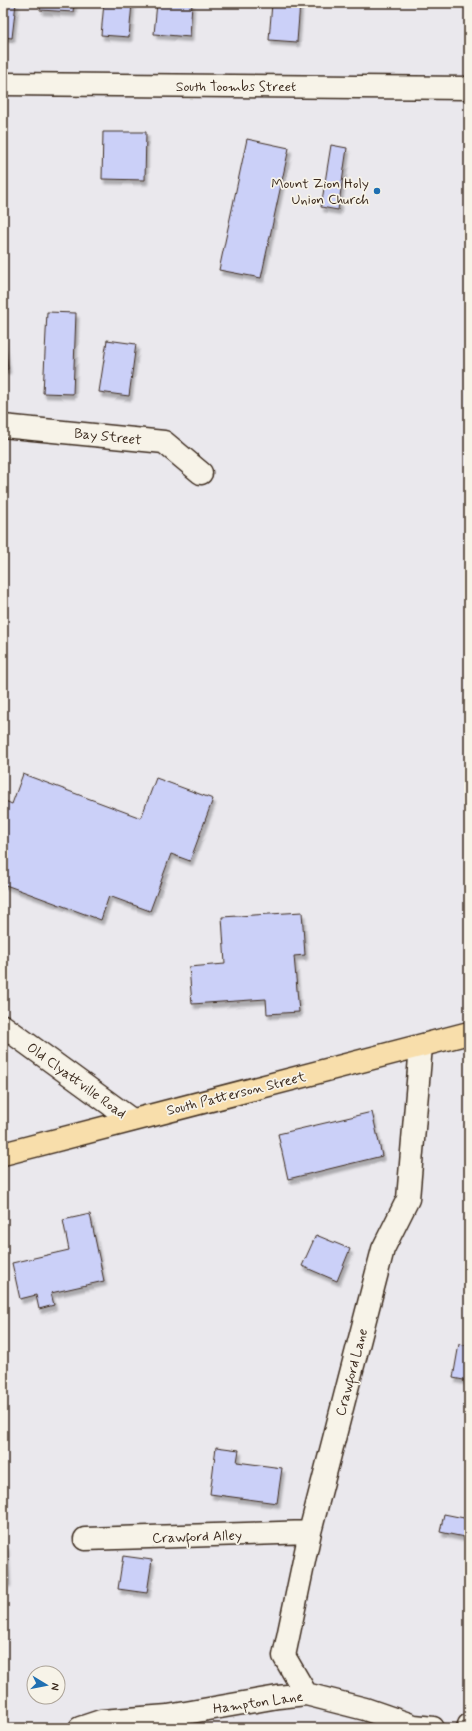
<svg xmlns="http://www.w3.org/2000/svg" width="472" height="1731" viewBox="0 0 472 1731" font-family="Mynerve,sans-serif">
	<defs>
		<filter id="shadow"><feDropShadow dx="2.5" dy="4.5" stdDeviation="1" flood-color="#0004"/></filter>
	</defs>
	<rect width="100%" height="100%" fill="#eae8ed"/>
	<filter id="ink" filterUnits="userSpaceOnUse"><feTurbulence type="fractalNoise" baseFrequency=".025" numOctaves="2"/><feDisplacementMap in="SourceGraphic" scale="8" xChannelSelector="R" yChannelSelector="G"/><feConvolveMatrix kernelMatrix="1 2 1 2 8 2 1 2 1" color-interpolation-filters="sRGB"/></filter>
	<g filter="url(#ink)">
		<path fill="#cbd0f8" stroke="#3b2a1e" filter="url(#shadow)" d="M 3,3 L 16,3 L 12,38 L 3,37 Z
			M 41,3 L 74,3 L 73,12 L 40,10 Z
			M 104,3 L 132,3 L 129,37 L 101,35 Z
			M 157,3 L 192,3 L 190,37 L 154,34 Z
			M 272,3 L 300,3 L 297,42 L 269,40 Z
			M 103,132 L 146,132 L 145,180 L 102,179 Z
			M 247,139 L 289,148 L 261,278 L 219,270 Z
			M 331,145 L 347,148 L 338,210 L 321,207 Z
			M 47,312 L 76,313 L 73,394 L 43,393 Z
			M 3,331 L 8,369 L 3,370 Z
			M 107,340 L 136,344 L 129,396 L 99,392 Z
			M 23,774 L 141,818 L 156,778 L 213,799 L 190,861 L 171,854 L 150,911 L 109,896 L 101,920 L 3,884 L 3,800 L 12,804 Z
			M 302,912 L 305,955 L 294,956 L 299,1012 L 267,1014 L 266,999 L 192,1004 L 189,967 L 225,964 L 222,917 Z
			M 372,1112 L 382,1156 L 288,1179 L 278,1134 Z
			M 90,1214 L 104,1281 L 51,1293 L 54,1305 L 39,1309 L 36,1295 L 20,1299 L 12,1263 L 69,1250 L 63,1220 Z
			M 316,1235 L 350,1249 L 337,1281 L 302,1266 Z
			M 459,1344 L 469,1346 L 469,1381 L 453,1378 Z
			M 216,1447 L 239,1450 L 237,1462 L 282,1468 L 277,1503 L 210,1494 Z
			M 444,1514 L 469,1519 L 469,1538 L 440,1532 Z
			M 3,1545 L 6,1545 L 8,1582 L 3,1582 Z
			M 123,1556 L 152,1560 L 147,1593 L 118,1589 Z"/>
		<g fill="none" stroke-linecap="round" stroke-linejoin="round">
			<g stroke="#3b2a1e" stroke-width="25">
				<path id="street" d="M 3,84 L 469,88
					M 3,426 L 164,442 L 201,473
					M 85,1539 L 310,1532
					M 306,1694 L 284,1656 L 310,1532 L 383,1249 L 408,1199 L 421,1046
					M 80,1728 L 101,1721 L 168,1716 L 278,1697 L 306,1694 L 365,1709 L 414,1726 L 433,1728
					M 468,1728 L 469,1725"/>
			</g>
			<g stroke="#3b2a1e" stroke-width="25">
				<path id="secondary" d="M 3,1026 L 132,1120"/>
			</g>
			<g stroke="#3b2a1e" stroke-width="25">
				<path id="primary" d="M 3,1154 L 469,1033"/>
			</g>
			<use href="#street" stroke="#f7f3e8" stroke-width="22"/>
			<use href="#secondary" stroke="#f7f3e8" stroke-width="22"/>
			<use href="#primary" stroke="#f8deab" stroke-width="22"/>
		</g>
	</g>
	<circle fill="#1f6fb2" stroke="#f7f3e8" stroke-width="1.5" cx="377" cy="191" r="4"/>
	<g text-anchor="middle" stroke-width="3.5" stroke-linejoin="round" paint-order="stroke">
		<g font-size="14" fill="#3b2a1e" stroke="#f7f3e8">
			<text x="236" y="91">South Toombs Street</text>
			<text transform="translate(108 436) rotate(6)" y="5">Bay Street</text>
			<text transform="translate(77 1080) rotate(36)" y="5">Old Clyattville Road</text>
			<text transform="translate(236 1093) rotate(-14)" y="5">South Patterson Street</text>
			<text transform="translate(351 1372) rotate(-75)" y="5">Crawford Lane</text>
			<text transform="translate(197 1536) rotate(-2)" y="5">Crawford Alley</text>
			<text transform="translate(258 1702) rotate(-8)" y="5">Hampton Lane</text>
		</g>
		<g font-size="14" fill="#3b2a1e" stroke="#f7f3e8" text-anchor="end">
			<text x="369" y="188">Mount Zion Holy<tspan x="369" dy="16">Union Church</tspan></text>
		</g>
	</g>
	<rect width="472" height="1731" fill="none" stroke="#f7f3e8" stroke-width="16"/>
	<rect x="8" y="8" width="456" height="1715" fill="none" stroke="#3b2a1e" stroke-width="1.5" filter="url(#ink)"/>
	<g transform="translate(46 1685) rotate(100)"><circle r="19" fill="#f7f3e8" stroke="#aca397"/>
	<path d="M0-3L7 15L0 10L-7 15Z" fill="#1f6fb2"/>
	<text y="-6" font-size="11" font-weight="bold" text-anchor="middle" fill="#3b2a1e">N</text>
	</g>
</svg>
